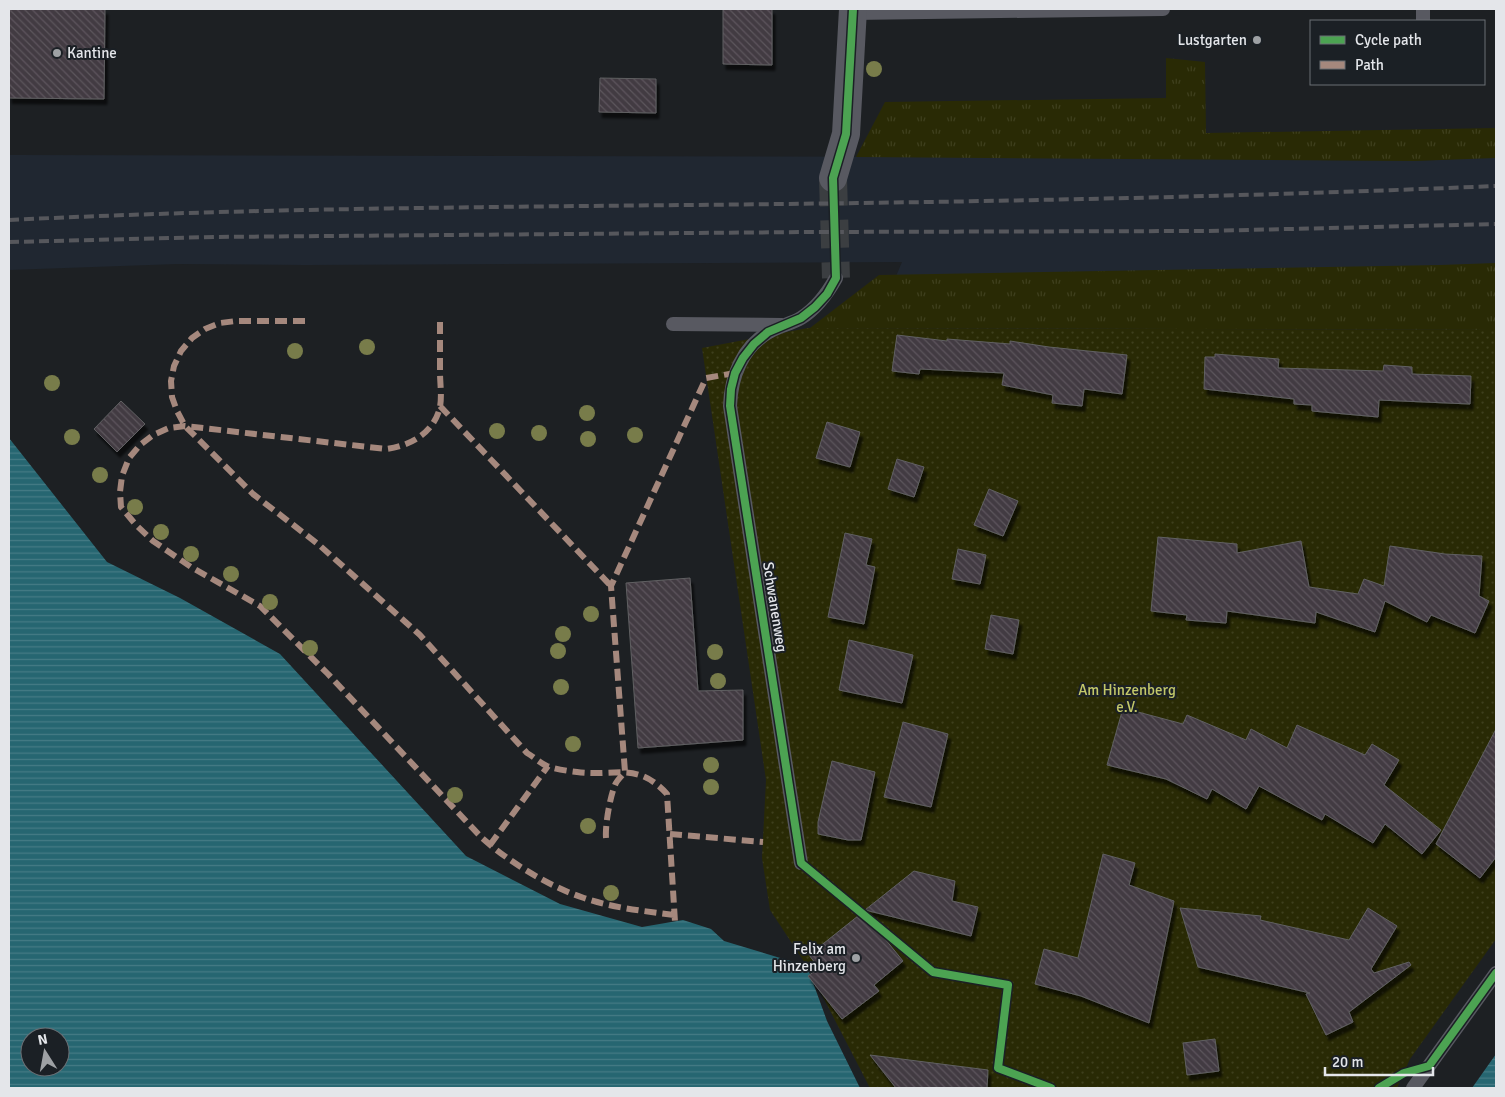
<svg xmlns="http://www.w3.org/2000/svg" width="1505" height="1097" viewBox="0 0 1505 1097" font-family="Signika,sans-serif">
	<defs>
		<pattern id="grass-tufts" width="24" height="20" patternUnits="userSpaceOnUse" patternTransform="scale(1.25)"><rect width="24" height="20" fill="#292a05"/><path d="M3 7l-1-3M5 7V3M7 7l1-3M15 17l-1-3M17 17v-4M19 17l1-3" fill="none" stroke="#3e3f1d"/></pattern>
		<pattern id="garden-dots" width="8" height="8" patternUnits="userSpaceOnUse" patternTransform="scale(1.25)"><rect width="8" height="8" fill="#292a05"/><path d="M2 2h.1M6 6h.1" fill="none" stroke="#3e3f1d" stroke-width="1.8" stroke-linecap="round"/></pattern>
		<pattern id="water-rules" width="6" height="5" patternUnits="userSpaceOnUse" patternTransform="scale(1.25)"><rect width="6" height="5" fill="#266671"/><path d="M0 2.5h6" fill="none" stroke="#457c85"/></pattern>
		<pattern id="building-back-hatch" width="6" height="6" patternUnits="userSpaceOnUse" patternTransform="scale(1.25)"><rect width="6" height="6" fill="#423a42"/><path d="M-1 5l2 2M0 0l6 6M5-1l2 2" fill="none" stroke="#5d565d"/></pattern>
		<filter id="shadow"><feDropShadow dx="3" dy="5.5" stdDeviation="1" flood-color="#0009"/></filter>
	</defs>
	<rect width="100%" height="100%" fill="#1d2023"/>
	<path fill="#202731" d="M 9,155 L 1031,157 L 1414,161 L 1496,157 L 1496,330 L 874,328 L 902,262 L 305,265 L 177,264 L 9,270 Z"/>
	<path fill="url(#grass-tufts)" d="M 1166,58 L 1205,62 L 1206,133 L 1496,128 L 1496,158 L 1414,161 L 856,157 L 885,102 L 1166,98 Z
		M 1496,263 L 1496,330 L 810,328 L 879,275 L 1440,265 Z"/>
	<path fill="url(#garden-dots)" d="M 808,328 L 1496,330 L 1496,939 L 1410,1059 L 1397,1088 L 870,1088 L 807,966 L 770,910 L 762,858 L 766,780 L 702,348 Z"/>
	<path fill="url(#water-rules)" fill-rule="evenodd" d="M 9,438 L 107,562 L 180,598 L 280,654 L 466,856 L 560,904 L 642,927 L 683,920 L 711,929 L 724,941 L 807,966 L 827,1021 L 860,1088 L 9,1088 ZM 30,1037 L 60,1037 L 60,1067 L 30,1067 Z
		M 1496,1054 L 1496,1088 L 1472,1088 Z"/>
	<path fill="url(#building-back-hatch)" stroke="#606062" filter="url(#shadow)" d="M 9,9 L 105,9 L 104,99 L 9,98 Z
		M 723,9 L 772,9 L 772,65 L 723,64 Z
		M 600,78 L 656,79 L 656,113 L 599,112 Z
		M 897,335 L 947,341 L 947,339 L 1010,344 L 1010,341 L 1049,347 L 1127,355 L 1122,394 L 1084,389 L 1082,406 L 1052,403 L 1053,395 L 1002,385 L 1004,373 L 920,369 L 919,374 L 892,371 Z
		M 1215,354 L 1279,359 L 1278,368 L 1383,371 L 1384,365 L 1412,367 L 1412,374 L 1471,376 L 1470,404 L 1379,400 L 1378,417 L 1312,411 L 1312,405 L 1294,404 L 1294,399 L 1204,389 L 1205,357 L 1215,357 Z
		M 121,401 L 145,424 L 117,452 L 94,429 Z
		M 827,422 L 860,432 L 850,467 L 816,458 Z
		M 897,459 L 924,467 L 914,497 L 888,489 Z
		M 989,489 L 1018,501 L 1003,536 L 974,525 Z
		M 845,533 L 872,539 L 866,565 L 875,567 L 864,624 L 828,617 Z
		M 1158,537 L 1237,544 L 1237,553 L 1301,541 L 1309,587 L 1358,594 L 1364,579 L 1384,586 L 1390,546 L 1445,554 L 1482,556 L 1479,596 L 1489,601 L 1475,633 L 1431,615 L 1427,622 L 1385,601 L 1375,632 L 1316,612 L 1315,623 L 1227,611 L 1226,623 L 1186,620 L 1187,615 L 1151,611 Z
		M 958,549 L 986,555 L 980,584 L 952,579 Z
		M 690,578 L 698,691 L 743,690 L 743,740 L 638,748 L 626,583 Z
		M 991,615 L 1019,620 L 1013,654 L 985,649 Z
		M 849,640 L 913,655 L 902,703 L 839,690 Z
		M 1123,708 L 1183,724 L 1187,715 L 1246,740 L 1251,729 L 1287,748 L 1297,725 L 1365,755 L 1372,744 L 1399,760 L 1384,785 L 1441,830 L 1422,854 L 1385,824 L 1373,843 L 1325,814 L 1322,820 L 1259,786 L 1246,809 L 1212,789 L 1207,799 L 1166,779 L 1107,765 Z
		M 903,722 L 948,734 L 931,807 L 884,797 Z
		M 1496,729 L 1496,857 L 1480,878 L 1436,844 Z
		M 832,761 L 875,772 L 861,840 L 848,840 L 818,834 L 818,822 Z
		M 1103,854 L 1135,863 L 1129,885 L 1174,901 L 1149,1023 L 1081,996 L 1035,984 L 1044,949 L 1078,958 Z
		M 914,871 L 955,881 L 952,901 L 978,907 L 971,936 L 865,910 Z
		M 1180,908 L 1261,916 L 1260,920 L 1349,940 L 1368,908 L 1397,926 L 1371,969 L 1374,973 L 1409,962 L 1411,965 L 1349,1012 L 1353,1022 L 1326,1035 L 1306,994 L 1310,993 L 1198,967 Z
		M 863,912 L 903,961 L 874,985 L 879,991 L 842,1019 L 808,976 L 819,968 L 809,955 Z
		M 1215,1039 L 1219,1071 L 1187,1075 L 1183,1043 Z
		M 870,1055 L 988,1070 L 987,1088 L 896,1088 Z"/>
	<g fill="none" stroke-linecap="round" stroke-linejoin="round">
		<path stroke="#3b3e41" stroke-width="28" stroke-dasharray="28 14" stroke-linecap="butt" d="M 833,178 L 836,278"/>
		<path stroke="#585961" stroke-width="14" d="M 1423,9 L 1423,21
			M 853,13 L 1163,9
			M 673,324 L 782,325
			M 801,863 L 730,406 C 731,377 742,347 769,332 C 779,326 791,324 801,318 C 817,308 827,294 836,278
			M 1413,1088 L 1496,973"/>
		<path stroke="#585961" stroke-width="28" d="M 833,178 L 846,134 L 853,9"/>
		<path stroke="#56575c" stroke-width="4" stroke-dasharray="10 5" stroke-linecap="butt" d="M 9,220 C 293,206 577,207 861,203 C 1073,200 1285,195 1496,186
			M 9,242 L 214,237 L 810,232 L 1206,231 L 1496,224"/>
		<path stroke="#a5887d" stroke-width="6" stroke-dasharray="12 6" stroke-linecap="butt" d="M 305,321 L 236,321 L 220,323 L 205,329 L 192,338 L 181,351 L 174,366 L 171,381 L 172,397 L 177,411 L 185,426 L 253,494 L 318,544 L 420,635 L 527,753 C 534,757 540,763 547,766 C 555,769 568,771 577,772 C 615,777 637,761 667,794 L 675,922
			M 440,322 C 440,339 440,355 440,372 C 440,383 442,396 440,407 C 434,433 410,446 386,449 L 185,426 L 169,428 L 153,435 L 140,445 L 129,458 L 122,476 L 120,492 L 121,507 L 136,525 L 153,541 L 191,567 L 260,606 L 328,674 L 482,838 C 509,862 550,887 584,898 C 613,908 644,911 674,915
			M 440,406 L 611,586
			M 670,834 L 763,842
			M 606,838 C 605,825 610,797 615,785 C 617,780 622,776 625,772 L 611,586 L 706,378 L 735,373
			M 490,845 L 548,766"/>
		<g stroke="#1b2025" stroke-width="11">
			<path id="cycleway" d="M 853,9 L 846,134 L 833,178 L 836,278 L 827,294 L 815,307 L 801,318 L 768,332 L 754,344 L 743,358 L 735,373 L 731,389 L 730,406 L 801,863 L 933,972 L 1008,985 L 998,1068 L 1051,1088
				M 1379,1088 L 1404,1073 L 1429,1066 L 1496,973"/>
		</g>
		<use href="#cycleway" stroke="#4ca352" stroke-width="8"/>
	</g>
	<g fill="#787c4a">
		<circle cx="874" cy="69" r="8"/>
		<circle cx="367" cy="347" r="8"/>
		<circle cx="295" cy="351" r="8"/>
		<circle cx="52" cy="383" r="8"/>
		<circle cx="587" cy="413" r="8"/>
		<circle cx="497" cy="431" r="8"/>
		<circle cx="539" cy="433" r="8"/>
		<circle cx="635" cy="435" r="8"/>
		<circle cx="72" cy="437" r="8"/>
		<circle cx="588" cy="439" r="8"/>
		<circle cx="100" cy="475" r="8"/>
		<circle cx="135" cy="507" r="8"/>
		<circle cx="161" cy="532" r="8"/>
		<circle cx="191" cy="554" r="8"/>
		<circle cx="231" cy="574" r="8"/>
		<circle cx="270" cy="602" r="8"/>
		<circle cx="591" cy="614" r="8"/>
		<circle cx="563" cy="634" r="8"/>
		<circle cx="310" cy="648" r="8"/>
		<circle cx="558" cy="651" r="8"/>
		<circle cx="715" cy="652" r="8"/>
		<circle cx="718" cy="681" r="8"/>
		<circle cx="561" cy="687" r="8"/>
		<circle cx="573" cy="744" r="8"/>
		<circle cx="711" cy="765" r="8"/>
		<circle cx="711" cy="787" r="8"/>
		<circle cx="455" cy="795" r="8"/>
		<circle cx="588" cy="826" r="8"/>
		<circle cx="611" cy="893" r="8"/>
	</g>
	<g fill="#9ea1a4" stroke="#1b2025" stroke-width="2">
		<circle cx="1257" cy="40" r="5"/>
		<circle cx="57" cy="53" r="5"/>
		<circle cx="856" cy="958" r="5"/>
	</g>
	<g text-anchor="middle" stroke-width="4" stroke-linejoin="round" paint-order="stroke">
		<g font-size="15" fill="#e4e6ea" stroke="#1b2025" text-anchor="end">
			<text x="1247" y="45">Lustgarten</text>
			<text x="67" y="58" text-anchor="start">Kantine</text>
			<text x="846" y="954">Felix am<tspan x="846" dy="17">Hinzenberg</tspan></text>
		</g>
		<g font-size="15" fill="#e4e6ea" stroke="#1b2025">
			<text transform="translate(775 607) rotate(81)" y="5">Schwanenweg</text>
		</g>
		<g font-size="15" fill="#c3c869" stroke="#1b2025">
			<text x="1127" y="695">Am Hinzenberg<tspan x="1127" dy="17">e.V.</tspan></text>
		</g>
	</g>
	<rect width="1505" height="1097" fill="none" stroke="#e4e6ea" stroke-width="20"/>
	<rect x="1310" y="20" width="175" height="65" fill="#1b2025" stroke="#6b6f74"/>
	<rect x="1320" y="36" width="25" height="8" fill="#4ca352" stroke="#6b6f74"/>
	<text x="1355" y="45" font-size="15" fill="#e4e6ea">Cycle path</text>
	<rect x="1320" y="61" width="25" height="8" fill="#a5887d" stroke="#6b6f74"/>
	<text x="1355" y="70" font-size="15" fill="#e4e6ea">Path</text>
	<g transform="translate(45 1052) rotate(349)"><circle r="24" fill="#1b2025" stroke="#6b6f74"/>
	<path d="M0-4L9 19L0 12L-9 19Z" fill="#9ea1a4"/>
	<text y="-8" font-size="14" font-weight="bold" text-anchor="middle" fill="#e4e6ea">N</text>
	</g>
	<path d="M1325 1067v8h108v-8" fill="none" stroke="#e4e6ea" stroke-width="2.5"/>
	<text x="1332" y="1067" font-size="15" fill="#e4e6ea" stroke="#1b2025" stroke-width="4" paint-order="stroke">20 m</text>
</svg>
